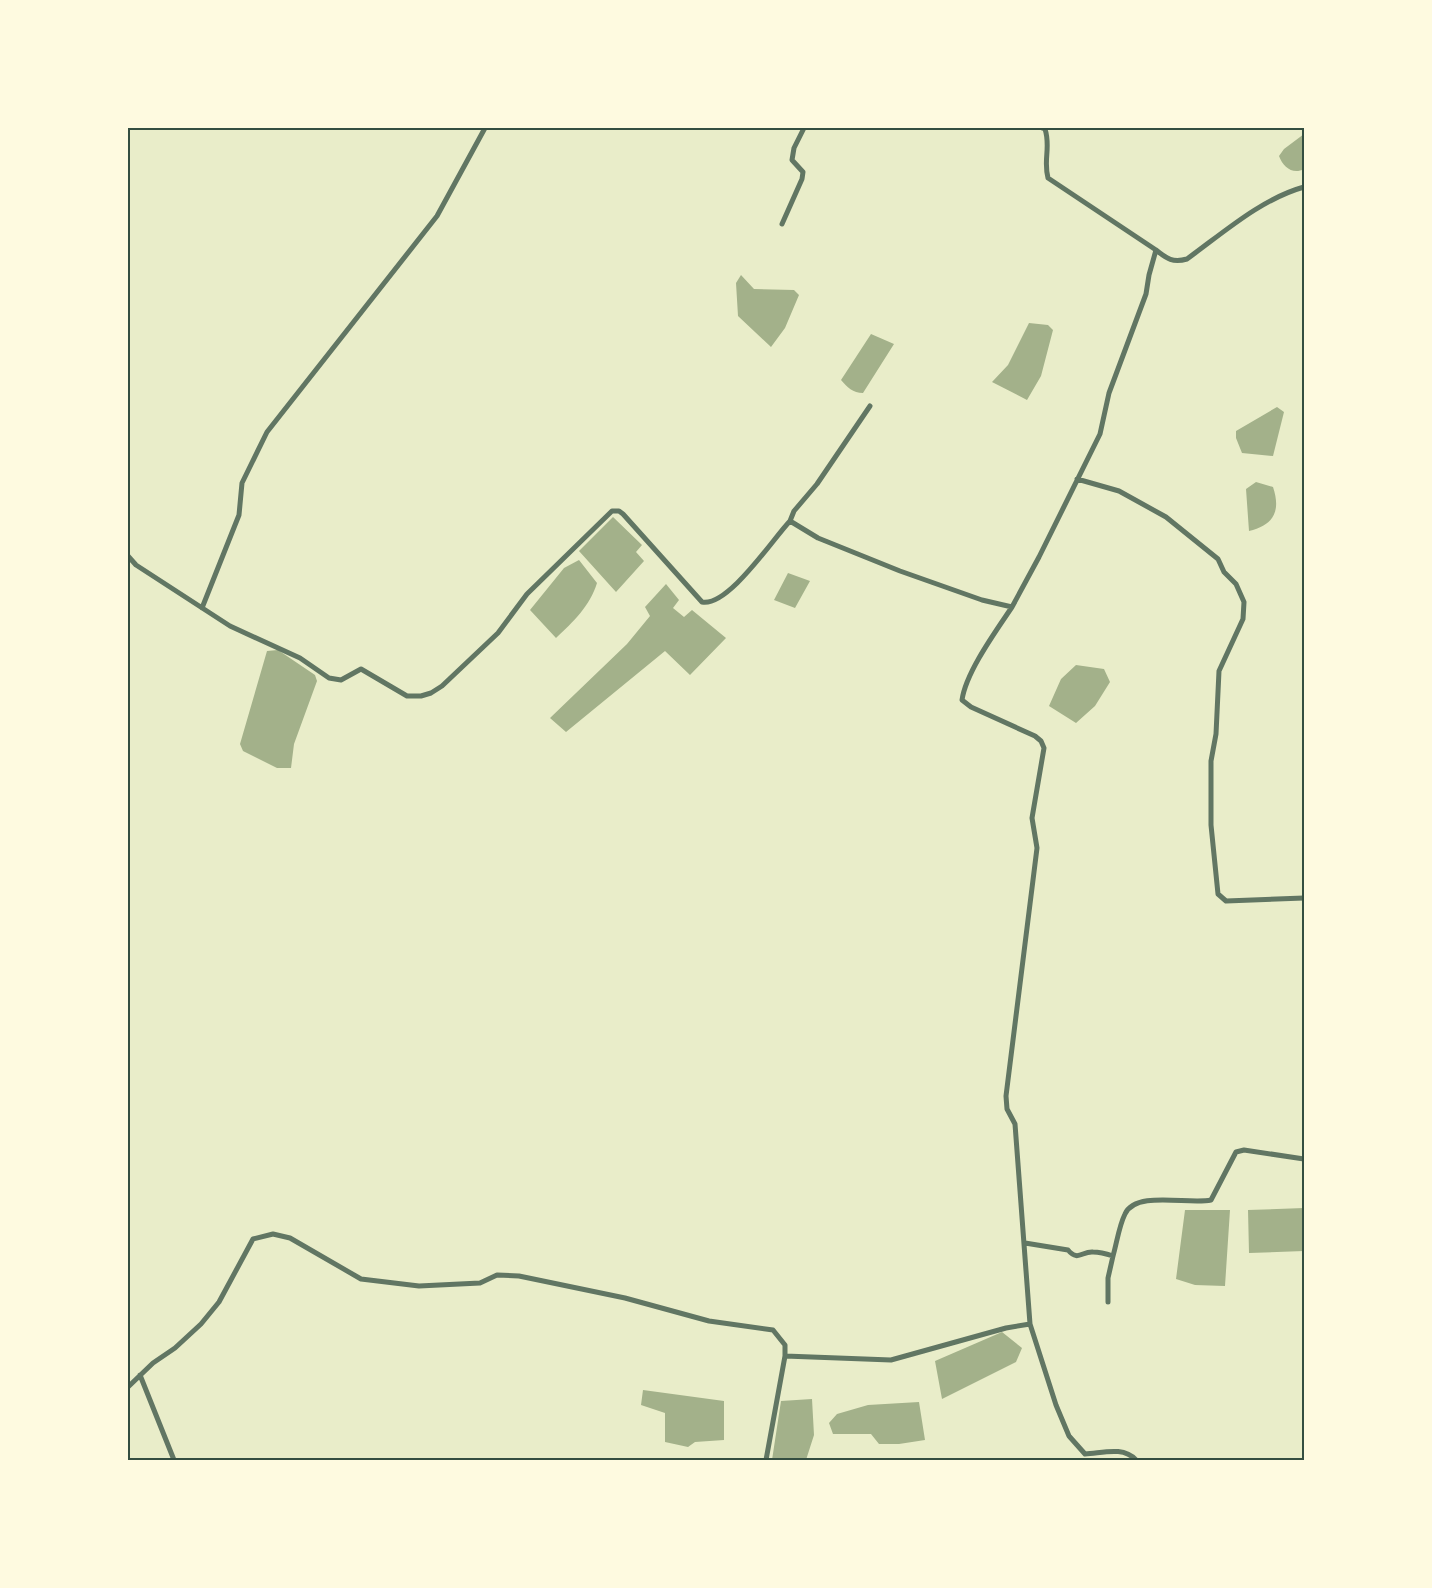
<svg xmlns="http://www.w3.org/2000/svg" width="1432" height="1588" viewBox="0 0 1432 1588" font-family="Mulish,sans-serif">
	<rect width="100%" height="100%" fill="#e9edc9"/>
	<path fill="#a3b18a" d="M 1304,134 L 1304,169 C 1293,175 1283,167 1279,156 L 1284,149 Z
		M 741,275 L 754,289 L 794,290 L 799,295 L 785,328 L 771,347 L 738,316 L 736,283 Z
		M 1029,323 L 1048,325 L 1053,330 L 1041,376 L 1027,400 L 992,382 L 1008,365 Z
		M 871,334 L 894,344 L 863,393 C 853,393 847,387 841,380 Z
		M 1277,407 L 1284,412 L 1273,456 L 1242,453 L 1236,438 L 1236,431 Z
		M 1256,482 L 1273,487 C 1281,511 1274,525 1249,531 L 1246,489 Z
		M 613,517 L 642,545 L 636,552 L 644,561 L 616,592 L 579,551 Z
		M 579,560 L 597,583 C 590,606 573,622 556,638 L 530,610 L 564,568 Z
		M 788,573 L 810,581 L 795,608 L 774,600 Z
		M 666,584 L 679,600 L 673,608 L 684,617 L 692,610 L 726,638 L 690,675 L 665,651 L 566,732 L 550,718 L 627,644 L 650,616 L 645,607 Z
		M 278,650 L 315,675 L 317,681 L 294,744 L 291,768 L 277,768 L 243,751 L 240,744 L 267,651 Z
		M 1076,665 L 1104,669 L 1110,682 L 1095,706 L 1076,723 L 1049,706 L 1061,679 Z
		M 1304,1208 L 1304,1251 L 1249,1253 L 1248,1210 Z
		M 1185,1210 L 1230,1210 L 1225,1286 L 1195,1285 L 1176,1279 Z
		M 1002,1332 L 1022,1348 L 1016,1362 L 942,1399 L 935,1361 Z
		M 643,1390 L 724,1401 L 724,1440 L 695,1442 L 688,1447 L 665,1442 L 665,1413 L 641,1405 Z
		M 812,1399 L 814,1435 L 806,1460 L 772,1460 L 781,1401 Z
		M 919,1402 L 925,1440 L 899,1444 L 879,1444 L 871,1434 L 833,1434 L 829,1423 L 837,1414 L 868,1405 Z"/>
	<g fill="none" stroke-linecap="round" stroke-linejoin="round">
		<path stroke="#617663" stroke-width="5" d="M 1042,128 L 1045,129 C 1051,147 1043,160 1048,178 L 1156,250
			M 782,224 L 802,179 L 803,172 L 792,160 L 794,148 L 804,128
			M 870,406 L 817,484 L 794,511 L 790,521 L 818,538 L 900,571 L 982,600 L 1012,607 L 1039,557 L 1100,434 L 1109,393 L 1146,294 L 1149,275 L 1156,250 C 1167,259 1173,263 1187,259 C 1223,233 1261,199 1304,187
			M 1077,479 L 1119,491 L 1166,517 L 1218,559 L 1224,572 L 1236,584 L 1244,602 L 1243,619 L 1219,671 L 1216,734 L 1211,761 L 1211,825 L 1218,894 L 1226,901 L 1304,898
			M 128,556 L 136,565 L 230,626 L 300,658 L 329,678 L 341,680 L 361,669 L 407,696 L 421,696 L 431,693 L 442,686 L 498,633 L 527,594 L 612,511 L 619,511 L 623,514 L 702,602 C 728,607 772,540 790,521
			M 1012,607 C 996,631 966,672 962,700 L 971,707 L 1035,736 L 1041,741 L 1044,748 L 1032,818 L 1037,848 L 1006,1096 L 1007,1109 L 1015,1124 L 1030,1324 L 1056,1405 L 1069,1436 L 1085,1454 C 1103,1453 1123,1446 1136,1460
			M 202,608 L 239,515 L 242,483 L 267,432 L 437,216 L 485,128
			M 1025,1243 L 1068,1250 C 1078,1262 1082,1251 1093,1252 C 1099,1252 1107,1254 1113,1256 C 1117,1242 1119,1226 1125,1214 C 1136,1190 1189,1205 1211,1200 L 1236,1152 L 1244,1150 L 1304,1159
			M 1108,1302 L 1108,1278 L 1113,1256
			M 140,1375 L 174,1460
			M 128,1387 L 153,1363 L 175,1348 L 201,1324 L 219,1302 L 253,1239 L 273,1234 L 290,1238 L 361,1279 L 419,1286 L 480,1283 L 497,1275 L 519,1276 L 625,1298 L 709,1321 L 773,1330 L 785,1345 L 785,1356
			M 766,1460 L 785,1356 L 891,1360 L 1006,1328 L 1030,1324"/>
	</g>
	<rect width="1432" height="1588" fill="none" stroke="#fefae0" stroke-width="258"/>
	<rect x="129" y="129" width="1174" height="1330" fill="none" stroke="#344e41" stroke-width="2"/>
</svg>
